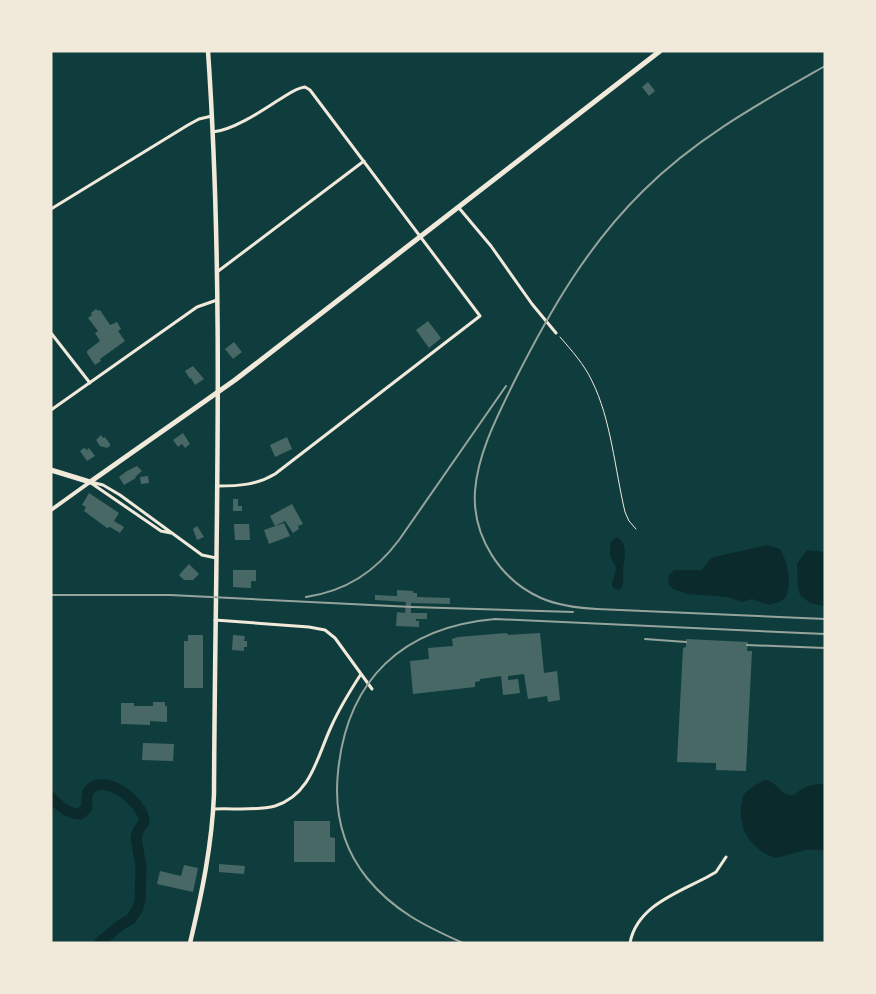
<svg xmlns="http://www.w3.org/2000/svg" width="876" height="994" viewBox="0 0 876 994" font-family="'Playfair Display',serif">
	<rect width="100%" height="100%" fill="#0f3d3e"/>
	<path fill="#0a2a2b" d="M 616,537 C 629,542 624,558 623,569 C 623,578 625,579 621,589 L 619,590 L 613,588 L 612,585 L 616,568 L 610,555 L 610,543 Z
		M 767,545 L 780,549 C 788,563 792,581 786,597 L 780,602 L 769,605 L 752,599 L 742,602 L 727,597 L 687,594 L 673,589 L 668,583 L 669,575 L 674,570 L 702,570 L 709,560 L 714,557 Z
		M 807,550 L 825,552 L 825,606 L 810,603 L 800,595 L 798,588 L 797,564 Z
		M 765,780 C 776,781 778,791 788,795 C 794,797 797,792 802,789 C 807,785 818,784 825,784 L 825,850 L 806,850 L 776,858 C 753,851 739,832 741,808 C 742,804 742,800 743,796 C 746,790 759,783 765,780 Z"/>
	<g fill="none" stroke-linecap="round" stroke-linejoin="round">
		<path stroke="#0a2a2b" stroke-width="11" d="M 51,797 C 58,805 69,814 80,814 L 87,808 C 87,803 86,797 88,792 C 101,770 145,802 144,822 L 138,831 L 136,837 L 141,868 L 140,900 L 138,908 L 131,919 L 122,924 L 99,943"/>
	</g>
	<path fill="#486865" d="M 648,82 L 655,91 L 649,96 L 642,87 Z
		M 96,309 L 98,311 L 100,310 L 110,325 L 117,322 L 121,329 L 118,331 L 125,341 L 100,359 L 101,361 L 95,365 L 87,353 L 87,351 L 100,341 L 95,333 L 98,331 L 88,318 L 92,315 L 91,313 Z
		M 428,321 L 441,338 L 429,348 L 416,330 Z
		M 234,342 L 242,352 L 233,359 L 225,349 Z
		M 193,366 L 204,379 L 195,385 L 191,378 L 190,379 L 185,371 Z
		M 183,433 L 190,444 L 185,448 L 182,444 L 178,447 L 173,440 Z
		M 101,435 L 103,438 L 105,437 L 110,444 L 110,446 L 107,448 L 100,446 L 96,440 Z
		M 287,437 L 292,449 L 275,457 L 270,445 Z
		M 84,448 L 87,450 L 89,448 L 95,456 L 87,461 L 80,451 Z
		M 137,466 L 142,471 L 135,477 L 136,478 L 124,485 L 119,477 L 127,471 Z
		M 148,476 L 149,483 L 141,484 L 140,477 Z
		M 89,493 L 119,513 L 114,521 L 124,527 L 120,533 L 110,527 L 107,528 L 84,511 L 86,507 L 82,505 Z
		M 233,499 L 238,499 L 238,506 L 242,506 L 242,511 L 233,511 Z
		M 292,504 L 303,524 L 298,526 L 299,529 L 293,533 L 285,521 L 275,526 L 270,516 Z
		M 284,523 L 290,536 L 269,544 L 264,530 Z
		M 234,524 L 249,524 L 250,540 L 235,540 Z
		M 197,526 L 204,537 L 197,540 L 193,529 Z
		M 189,564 L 199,574 L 193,580 L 184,580 L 179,575 Z
		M 233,570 L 256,570 L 256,581 L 251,581 L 251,588 L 233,587 Z
		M 397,590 L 413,591 L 413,593 L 417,593 L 417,597 L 450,598 L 450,604 L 411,603 L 411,613 L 427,613 L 427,619 L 416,619 L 416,621 L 419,621 L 419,627 L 396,626 L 397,612 L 405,613 L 406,602 L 375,600 L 375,595 L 397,596 Z
		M 507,633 L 508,635 L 540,633 L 544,673 L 557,671 L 560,700 L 548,702 L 547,696 L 528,699 L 524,674 L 508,676 L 508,680 L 518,679 L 520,693 L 503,695 L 501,676 L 480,679 L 480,681 L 475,682 L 475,687 L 413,694 L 410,661 L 429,659 L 428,648 L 453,646 L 452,639 L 458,637 Z
		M 188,635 L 203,635 L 203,688 L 184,688 L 184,641 L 188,641 Z
		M 233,635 L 245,636 L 244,641 L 247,641 L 247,647 L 244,647 L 244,651 L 232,650 Z
		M 686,639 L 748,642 L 747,651 L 752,651 L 746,771 L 716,770 L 716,763 L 677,762 L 683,648 L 686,647 Z
		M 153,702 L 165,702 L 165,706 L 167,706 L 167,722 L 150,721 L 150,725 L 121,724 L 121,703 L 134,703 L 134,706 L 153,706 Z
		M 143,743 L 174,744 L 173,761 L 142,760 Z
		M 294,821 L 330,821 L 330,837 L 335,838 L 335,862 L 294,862 Z
		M 219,864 L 245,866 L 244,874 L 219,872 Z
		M 184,865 L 198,868 L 193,892 L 157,884 L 160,871 L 181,876 Z"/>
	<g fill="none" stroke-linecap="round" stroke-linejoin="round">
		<path stroke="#f1e9da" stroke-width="1" d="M 560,337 C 572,351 584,364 592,381 C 611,419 615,470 625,512 L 629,521 L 636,529"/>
		<path stroke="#f1e9da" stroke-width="3" d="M 213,132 C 233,130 260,112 277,101 C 286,96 295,88 305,87 L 310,90 L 480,316 L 275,474 C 257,485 238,486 218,486
			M 459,208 L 491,246 L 532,304 L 556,333
			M 51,209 L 188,125 L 199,119 L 212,116
			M 217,272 L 364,161
			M 51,333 L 90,383
			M 51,410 L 197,307 L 217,300
			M 91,482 L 103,485 L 120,495 L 202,555 L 216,558
			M 91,483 L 161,531 L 171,533
			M 215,620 L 309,627 L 325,630 L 335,638 L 372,689
			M 214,809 C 233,808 256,811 275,806 C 311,795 317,757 331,727 C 339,709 350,691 361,674
			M 630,943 C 637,905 680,892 709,876 L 716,872 L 726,857"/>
		<path stroke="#f1e9da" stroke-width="4" d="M 51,510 L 90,482"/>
		<path stroke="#f1e9da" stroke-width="4.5" d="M 190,943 C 202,893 212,845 214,794 C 215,546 225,298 208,51"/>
		<path stroke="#f1e9da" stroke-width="5" d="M 51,470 L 90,482 L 235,380 L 660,51"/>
		<path stroke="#97a49c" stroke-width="2" d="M 825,66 C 760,103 696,138 643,191 C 587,246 550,311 515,380 C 498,415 478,452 475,491 C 472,536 500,580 541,598 C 559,606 578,608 597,609 L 825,619
			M 51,595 L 170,595 L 412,607 L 573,612
			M 306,597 C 346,591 375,572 399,540 L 506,386
			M 645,639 L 686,642
			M 747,645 L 825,648
			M 463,943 C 425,926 394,911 367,878 C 342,847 334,811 338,772 C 347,679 403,627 495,619 L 825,634"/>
	</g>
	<rect width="876" height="994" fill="none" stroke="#f1e9da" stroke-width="105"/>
</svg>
